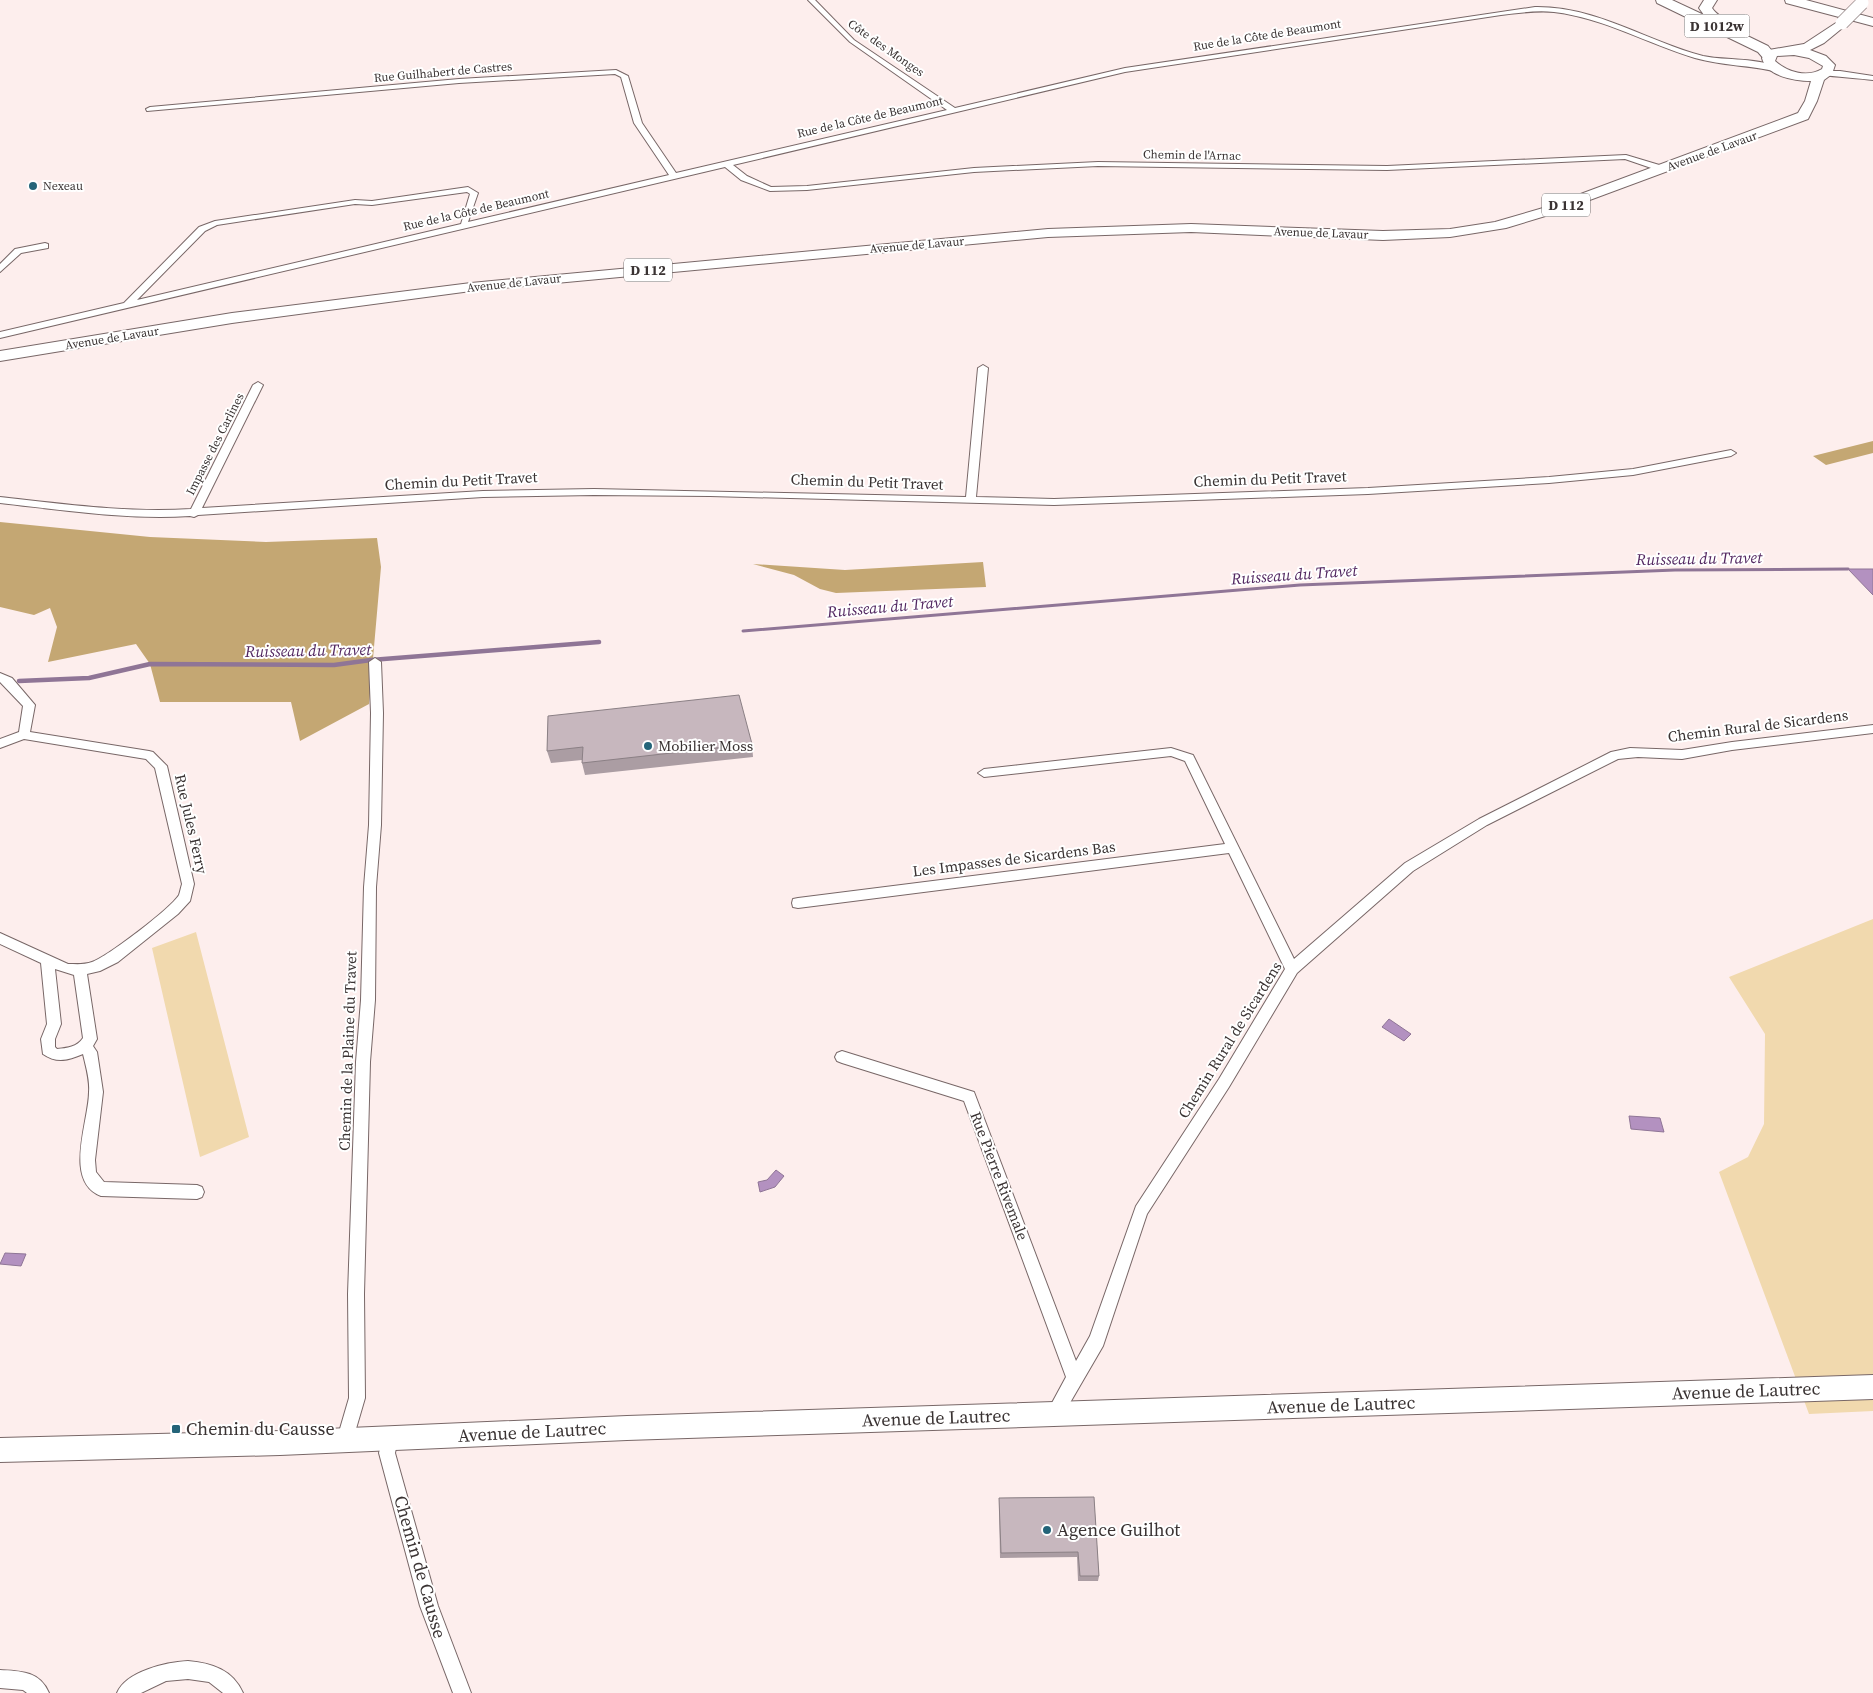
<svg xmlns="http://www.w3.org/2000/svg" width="1873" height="1693" viewBox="0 0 1873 1693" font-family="'Source Serif 4',serif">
	<rect width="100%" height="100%" fill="#fdeeed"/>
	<path fill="#f1d9ae" d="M 1873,919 L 1873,1411 L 1809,1414 L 1719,1172 L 1748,1157 L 1764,1124 L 1765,1034 L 1729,977 Z
		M 196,932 L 249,1137 L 200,1157 L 152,948 Z"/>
	<path fill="#c4a773" d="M 1873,441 L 1873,453 L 1826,465 L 1813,456 Z
		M 0,522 L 150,537 L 266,542 L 377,538 L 381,567 L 369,704 L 300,741 L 291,702 L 160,702 L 150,664 L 136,644 L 48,662 L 57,627 L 50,608 L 34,615 L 0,607 Z
		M 983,562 L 986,587 L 836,593 L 820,589 L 794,575 L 753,564 L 845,570 Z"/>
	<path fill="#b391c0" stroke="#8f7596" d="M 1848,569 L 1873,569 L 1873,595 Z
		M 1389,1019 L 1411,1034 L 1404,1041 L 1382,1027 Z
		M 1629,1116 L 1660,1118 L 1664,1132 L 1631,1129 Z
		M 776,1170 L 784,1176 L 775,1187 L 760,1192 L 758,1182 L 767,1180 Z
		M 5,1253 L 26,1254 L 21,1266 L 0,1264 Z"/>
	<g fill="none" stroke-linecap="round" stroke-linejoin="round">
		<path stroke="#8f7596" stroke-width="3" d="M 743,631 L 1300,585 L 1675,570 L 1848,569"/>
		<path stroke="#8f7596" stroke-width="4.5" d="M 19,681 L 89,678 L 150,664 L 334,665 L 371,660 L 599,642"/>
		<g stroke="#786767" stroke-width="2">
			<path id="street" d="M 808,0 L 815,0 L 854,40 L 955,108 L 1125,68 L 1535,7 C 1596,6 1646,41 1703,56 C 1726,61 1763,57 1782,70 L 1778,72 C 1751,65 1722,66 1695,58 C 1648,44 1604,18 1554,12 C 1536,10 1519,13 1501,15 L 1125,72 L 733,165 L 747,176 L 771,187 L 807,186 L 974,168 L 1098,162 L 1387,166 L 1626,155 L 1666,167 L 1666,171 L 1660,171 L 1625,159 L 1387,170 L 1098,166 L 974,172 L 807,190 L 770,191 L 741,180 L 725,167 L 0,338 L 0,332 L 124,303 L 199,227 L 215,221 L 355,200 L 372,201 L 468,187 L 478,193 L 468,222 L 669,175 L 634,123 L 621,77 L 615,74 L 459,83 L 147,111 L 146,109 L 150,107 L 459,79 L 616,70 L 628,76 L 642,123 L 676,173 L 947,110 L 850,42 ZM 467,192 L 470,194 L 461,224 L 137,300 L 205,231 L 217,225 L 355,204 L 372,205 Z
				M 1822,71 L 1840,71 L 1873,76 L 1873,80 C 1856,78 1839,77 1822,75 Z
				M 45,243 L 48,244 L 48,248 L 21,253 L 0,272 L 0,264 L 15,249 Z
				M 983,365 L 988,368 L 976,497 L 1054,499 L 1368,488 L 1549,477 L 1633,469 L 1731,450 L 1736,453 L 1731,456 L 1633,475 L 1549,483 L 1368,494 L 1054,505 L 710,496 L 594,495 L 483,497 L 198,515 L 194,517 L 190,516 C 126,520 63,510 0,503 L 0,497 C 64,504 127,513 191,509 L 253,385 L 258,382 L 263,385 L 202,508 L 483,491 L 594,489 L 966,497 L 978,368 Z
				M 375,658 L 381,662 L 383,713 L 381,825 L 376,887 L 375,1000 L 370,1062 L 364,1294 L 365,1398 L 353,1439 L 351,1445 L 345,1447 L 339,1445 L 337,1439 L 349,1398 L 348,1294 L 356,1062 L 361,1000 L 364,887 L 369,825 L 371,713 L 369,662 Z
				M 0,673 L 12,678 L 35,705 L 30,732 L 149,751 L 153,752 L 167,766 L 194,884 L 190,901 L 178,914 L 118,962 L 100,971 L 87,974 L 97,1039 L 93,1046 L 97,1052 L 103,1092 L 95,1160 L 96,1172 L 104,1182 L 197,1185 L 202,1187 L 204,1192 L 202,1197 L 197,1199 L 101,1196 C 63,1181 89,1121 89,1092 C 90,1080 86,1067 83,1054 C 69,1060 57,1064 43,1054 L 41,1039 L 47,1024 L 41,963 L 0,944 L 0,933 L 68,964 C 76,964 84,965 92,962 C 107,957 170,909 179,895 C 180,892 181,887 182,884 L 155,768 L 146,759 L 24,739 L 0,748 L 0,739 L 19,732 L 23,706 L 0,682 ZM 55,969 L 74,975 L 83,1038 C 77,1047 67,1048 57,1049 L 55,1047 L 55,1039 L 61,1024 Z
				M 1873,725 L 1873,733 L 1732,750 L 1682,759 L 1638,757 L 1618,759 L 1487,825 L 1413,871 L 1297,973 L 1229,1087 L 1147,1214 L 1103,1346 L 1060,1420 L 1054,1422 L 1048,1420 L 1046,1414 L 1066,1377 L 964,1101 L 842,1063 L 837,1061 L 835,1057 L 837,1053 L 842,1051 L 974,1092 L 1076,1361 L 1090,1336 L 1136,1206 L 1219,1079 L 1285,969 L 1229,853 L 798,908 L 793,907 L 792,903 L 793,899 L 798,898 L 1225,844 L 1185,761 L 1171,756 L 984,777 L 978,773 L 984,769 L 1171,748 L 1193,755 L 1294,959 L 1405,863 L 1479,819 L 1611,752 L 1630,748 L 1682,750 L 1732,742 Z
				M 390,1430 L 396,1432 L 398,1438 L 395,1453 L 438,1606 L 471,1693 L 453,1693 L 420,1606 L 379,1453 L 384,1432 Z
				M 188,1661 C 212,1663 233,1670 243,1693 L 223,1693 L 209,1682 L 188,1679 L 166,1681 L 141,1693 L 117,1693 C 126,1671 167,1662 188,1661 Z
				M 0,1670 C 20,1671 40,1671 49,1693 L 27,1693 L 23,1690 L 0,1688 Z"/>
		</g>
		<g stroke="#786767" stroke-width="2">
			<path id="secondary" d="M 1873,1375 L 1873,1399 L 627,1440 L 280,1455 L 0,1462 L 0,1438 L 280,1431 L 627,1416 Z"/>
		</g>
		<g stroke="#786767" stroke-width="2">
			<path id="primary" d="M 1842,19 L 1848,23 L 1846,25 L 1824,43 L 1810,50 L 1826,56 L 1835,65 L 1832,74 L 1824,80 L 1817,101 L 1808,119 L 1552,214 L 1506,228 L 1450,237 L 1383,240 L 1191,232 L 1048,237 L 471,291 L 232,323 L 0,361 L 0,351 L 232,313 L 471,283 L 1048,229 L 1191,224 L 1383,231 L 1450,229 L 1495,222 L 1543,208 L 1798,113 L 1805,101 L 1811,81 C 1795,81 1766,76 1762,58 L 1769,50 L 1804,44 ZM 1794,55 L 1809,58 L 1823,66 L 1822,69 C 1807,78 1787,72 1775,61 L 1777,56 Z"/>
		</g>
		<g stroke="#786767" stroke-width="2">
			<path id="highway" d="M 1656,0 L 1672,0 L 1704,15 L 1699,8 L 1704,0 L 1717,0 L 1712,8 C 1717,16 1727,19 1733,26 L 1731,28 L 1768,46 L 1776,56 L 1774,59 L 1764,59 L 1758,52 L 1657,3 Z
				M 1785,0 L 1806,0 L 1873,18 L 1873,26 L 1786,3 Z"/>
		</g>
		<use href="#street" fill="#fff" fill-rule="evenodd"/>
		<use href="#secondary" fill="#fff" fill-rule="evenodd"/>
		<use href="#primary" fill="#fff" fill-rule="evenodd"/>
		<use href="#highway" fill="#fff" fill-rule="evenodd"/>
		<g stroke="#786767" stroke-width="14" stroke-linecap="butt">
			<path id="primary-bridge" d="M 1842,23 L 1862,3"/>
		</g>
		<use href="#primary-bridge" stroke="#fff" stroke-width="13"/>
	</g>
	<path fill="#ab9da3" d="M 548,716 L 752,744 L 753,757 L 585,775 L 582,763 L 582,760 L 551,763 L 547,751 Z
		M 1094,1497 L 1099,1576 L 1098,1581 L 1078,1581 L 1077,1557 L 1000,1558 L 999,1503 L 999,1498 Z"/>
	<path fill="#c7b7be" stroke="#8b8085" d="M 739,695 L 752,744 L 582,763 L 583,747 L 547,751 L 548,716 Z
		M 1094,1497 L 1099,1576 L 1080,1576 L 1078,1552 L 1001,1553 L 999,1498 Z"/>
	<g fill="#246479" stroke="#fff" stroke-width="2">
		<circle cx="33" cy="186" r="5"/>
		<circle cx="648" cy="746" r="5"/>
		<rect x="171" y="1424" width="10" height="10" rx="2.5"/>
		<circle cx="1047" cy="1530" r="5"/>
	</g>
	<g text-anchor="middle" stroke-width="4" stroke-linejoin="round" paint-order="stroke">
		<g font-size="12" fill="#3a3333" stroke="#fff">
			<text transform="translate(1267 35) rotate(-9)" y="4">Rue de la Côte de Beaumont</text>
			<text transform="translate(886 48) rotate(35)" y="4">Côte des Monges</text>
			<text transform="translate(443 72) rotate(-5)" y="4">Rue Guilhabert de Castres</text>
			<text transform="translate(870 117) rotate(-13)" y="4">Rue de la Côte de Beaumont</text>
			<text transform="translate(1712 151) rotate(-20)" y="4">Avenue de Lavaur</text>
			<text transform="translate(1192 155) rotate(1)" y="4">Chemin de l'Arnac</text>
			<text transform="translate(476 210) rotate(-13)" y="4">Rue de la Côte de Beaumont</text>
			<text transform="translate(1321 233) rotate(2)" y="4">Avenue de Lavaur</text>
			<text transform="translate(917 245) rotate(-5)" y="4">Avenue de Lavaur</text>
			<text transform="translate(514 283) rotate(-6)" y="4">Avenue de Lavaur</text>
			<text transform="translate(112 338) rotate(-9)" y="4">Avenue de Lavaur</text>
			<text transform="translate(215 444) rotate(-63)" y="4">Impasse des Carlines</text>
		</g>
		<g font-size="12" fill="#3a3333" stroke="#fff" text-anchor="start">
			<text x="43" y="190">Nexeau</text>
		</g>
		<g fill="#fff" stroke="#757070" stroke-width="1">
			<rect x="1684.5" y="14.5" width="65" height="23" rx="4"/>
			<rect x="1542" y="193.5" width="48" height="23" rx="4"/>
			<rect x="624" y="258.5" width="48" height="23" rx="4"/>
		</g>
		<g font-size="14" font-weight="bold" fill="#3a3333">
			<text x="1717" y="31">D 1012w</text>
			<text x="1566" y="210">D 112</text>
			<text x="648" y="275">D 112</text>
		</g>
		<g font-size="15" fill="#3a3333" stroke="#fff">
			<text transform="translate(1270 479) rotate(-2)" y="5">Chemin du Petit Travet</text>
			<text transform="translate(461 481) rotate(-3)" y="5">Chemin du Petit Travet</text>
			<text transform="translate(867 482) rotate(2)" y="5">Chemin du Petit Travet</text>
			<text transform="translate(1758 726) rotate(-7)" y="5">Chemin Rural de Sicardens</text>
			<text transform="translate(191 824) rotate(77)" y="5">Rue Jules Ferry</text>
			<text transform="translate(1014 859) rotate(-7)" y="5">Les Impasses de Sicardens Bas</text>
			<text transform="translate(1230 1040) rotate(-58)" y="5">Chemin Rural de Sicardens</text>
			<text transform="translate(348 1051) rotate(-88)" y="5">Chemin de la Plaine du Travet</text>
			<text transform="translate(999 1176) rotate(69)" y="5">Rue Pierre Rivemale</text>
		</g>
		<g font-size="15" fill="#3a3333" stroke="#fff" text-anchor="start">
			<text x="658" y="751">Mobilier Moss</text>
		</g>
		<g font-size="16" font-style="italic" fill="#512660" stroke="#fff">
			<text transform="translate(1699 558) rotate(-1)" y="6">Ruisseau du Travet</text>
			<text transform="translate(1294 574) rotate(-4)" y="6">Ruisseau du Travet</text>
			<text transform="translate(890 606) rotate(-5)" y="6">Ruisseau du Travet</text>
			<text transform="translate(308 650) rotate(-1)" y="6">Ruisseau du Travet</text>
		</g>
		<g font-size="18" fill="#3a3333" stroke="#fff">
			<text transform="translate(1746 1391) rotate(-2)" y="6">Avenue de Lautrec</text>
			<text transform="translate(1341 1405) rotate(-2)" y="6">Avenue de Lautrec</text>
			<text transform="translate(936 1418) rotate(-2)" y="6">Avenue de Lautrec</text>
			<text transform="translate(532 1432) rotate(-3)" y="6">Avenue de Lautrec</text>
			<text transform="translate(420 1567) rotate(74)" y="6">Chemin de Causse</text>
		</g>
		<g font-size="18" fill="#3a3333" stroke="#fff" text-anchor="start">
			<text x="186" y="1435">Chemin du Causse</text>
			<text x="1057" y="1536">Agence Guilhot</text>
		</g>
	</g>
</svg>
